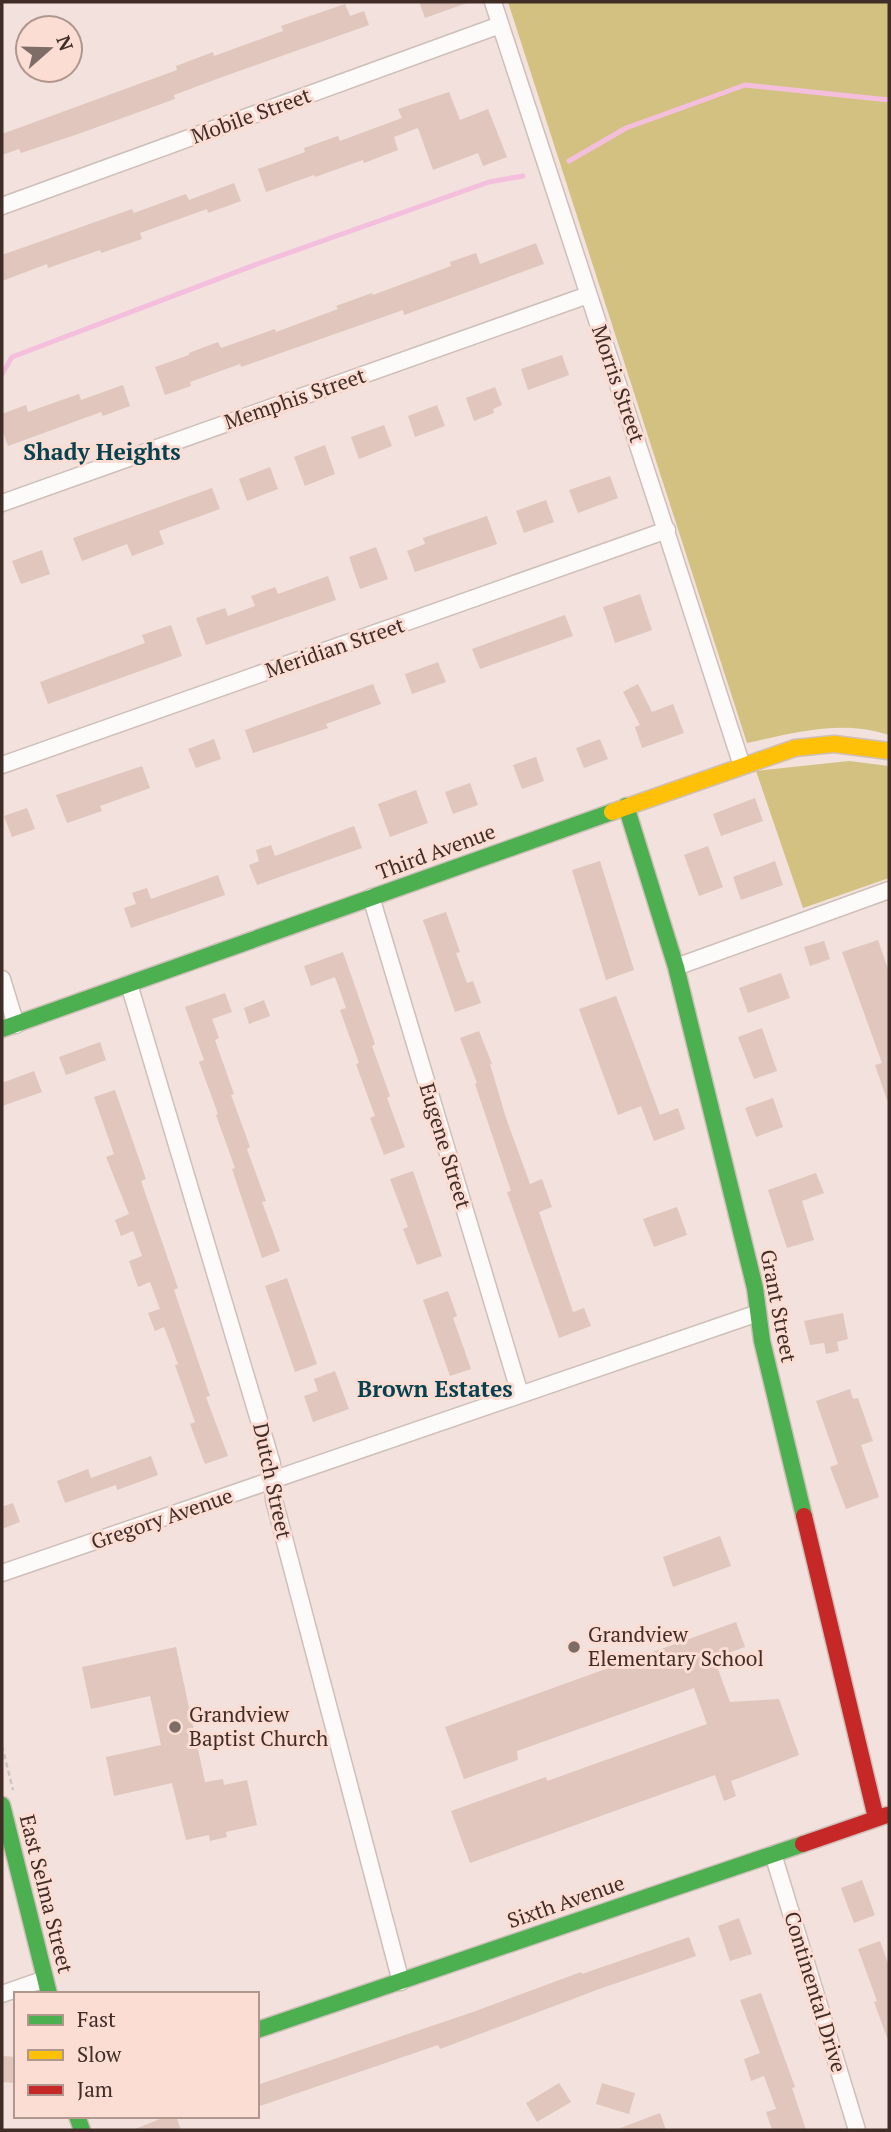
<svg xmlns="http://www.w3.org/2000/svg" width="891" height="2132" viewBox="0 0 891 2132" font-family="'PT Serif',serif">
	<rect width="100%" height="100%" fill="#f2e1dc"/>
	<path fill="#d2c181" d="M 508,2 L 889,2 L 889,735 C 843,719 793,733 747,743 Z
		M 849,761 L 889,766 L 889,878 L 803,908 L 756,771 Z"/>
	<g fill="none" stroke-linecap="round" stroke-linejoin="round">
		<path stroke="#f4bfdd" stroke-width="5" d="M 569,161 L 626,128 L 745,85 L 889,100
			M 2,374 L 12,357 L 260,263 L 489,182 L 523,176"/>
	</g>
	<path fill="#e0c6bd" d="M 419,2 L 466,2 L 467,3 L 425,18 Z
		M 345,4 L 350,16 L 364,11 L 369,25 L 222,77 L 174,95 L 175,99 L 78,134 L 21,153 L 19,149 L 2,155 L 2,134 L 177,70 L 176,66 L 213,52 L 214,56 L 283,31 L 281,26 Z
		M 449,92 L 460,120 L 488,109 L 507,157 L 483,166 L 478,153 L 433,170 L 418,128 L 394,137 L 398,150 L 364,163 L 363,160 L 315,177 L 314,175 L 266,192 L 258,169 L 305,152 L 304,148 L 338,136 L 340,141 L 402,118 L 398,109 Z
		M 234,183 L 241,201 L 208,213 L 207,209 L 140,233 L 142,239 L 101,253 L 100,250 L 48,268 L 47,264 L 2,281 L 2,255 L 132,209 L 134,213 L 186,194 L 189,200 Z
		M 536,243 L 544,264 L 404,315 L 403,310 L 241,367 L 240,364 L 190,382 L 191,386 L 165,395 L 155,367 L 189,355 L 189,353 L 218,342 L 221,348 L 275,329 L 276,332 L 338,309 L 336,306 L 372,293 L 373,295 L 451,266 L 450,262 L 476,253 L 480,264 Z
		M 562,355 L 569,375 L 528,390 L 521,369 Z
		M 123,385 L 130,406 L 103,416 L 101,412 L 8,446 L 2,429 L 2,414 L 26,405 L 28,412 L 79,394 L 81,400 Z
		M 495,387 L 502,405 L 493,409 L 494,413 L 474,421 L 466,398 Z
		M 437,405 L 445,426 L 415,437 L 408,416 Z
		M 384,425 L 392,446 L 359,459 L 351,437 Z
		M 325,445 L 335,474 L 305,486 L 294,457 Z
		M 270,467 L 278,489 L 247,501 L 239,479 Z
		M 610,476 L 618,498 L 578,513 L 569,490 Z
		M 212,488 L 220,509 L 159,531 L 164,544 L 132,556 L 127,544 L 82,561 L 73,538 Z
		M 546,500 L 554,522 L 524,533 L 516,511 Z
		M 487,516 L 497,544 L 415,572 L 407,551 L 425,544 L 423,538 Z
		M 376,547 L 388,579 L 360,589 L 349,557 Z
		M 42,550 L 50,574 L 21,584 L 12,561 Z
		M 328,576 L 336,600 L 206,645 L 196,618 L 225,608 L 228,616 L 255,606 L 251,596 L 275,587 L 278,594 Z
		M 640,594 L 652,630 L 615,643 L 603,607 Z
		M 565,615 L 573,636 L 480,669 L 472,649 Z
		M 171,625 L 182,656 L 48,704 L 40,682 L 145,643 L 142,635 Z
		M 438,662 L 446,682 L 412,694 L 405,674 Z
		M 373,684 L 381,704 L 326,724 L 328,728 L 253,753 L 245,730 Z
		M 638,684 L 652,712 L 673,704 L 684,733 L 642,748 L 635,727 L 640,725 L 623,692 Z
		M 214,739 L 221,759 L 196,768 L 188,749 Z
		M 600,739 L 608,759 L 584,768 L 576,748 Z
		M 536,757 L 544,781 L 522,789 L 513,765 Z
		M 142,766 L 150,788 L 100,806 L 102,811 L 67,823 L 56,795 Z
		M 470,783 L 478,805 L 453,814 L 445,792 Z
		M 416,790 L 428,823 L 390,837 L 378,804 Z
		M 755,798 L 763,821 L 721,836 L 713,814 Z
		M 27,808 L 35,829 L 12,837 L 4,816 Z
		M 354,826 L 362,848 L 257,885 L 249,865 L 259,861 L 256,850 L 271,845 L 275,856 Z
		M 708,846 L 723,887 L 699,896 L 684,855 Z
		M 600,861 L 634,970 L 606,980 L 572,870 Z
		M 775,861 L 783,885 L 741,900 L 733,877 Z
		M 218,875 L 225,895 L 131,928 L 124,908 L 136,904 L 132,893 L 147,888 L 151,899 Z
		M 446,912 L 460,952 L 456,953 L 467,983 L 473,981 L 481,1003 L 455,1012 L 423,920 Z
		M 878,940 L 889,972 L 889,1100 L 887,1100 L 875,1065 L 882,1063 L 842,952 Z
		M 824,941 L 830,959 L 810,966 L 804,947 Z
		M 343,952 L 375,1044 L 372,1046 L 390,1096 L 387,1098 L 405,1147 L 384,1155 L 370,1118 L 375,1116 L 356,1064 L 359,1063 L 340,1010 L 346,1008 L 335,977 L 311,986 L 304,966 Z
		M 781,973 L 790,998 L 748,1013 L 739,988 Z
		M 225,993 L 232,1012 L 212,1019 L 219,1038 L 215,1040 L 234,1094 L 231,1095 L 250,1147 L 247,1149 L 266,1201 L 262,1202 L 280,1251 L 262,1258 L 232,1169 L 235,1168 L 216,1115 L 218,1114 L 199,1062 L 204,1060 L 185,1007 Z
		M 616,996 L 660,1115 L 678,1108 L 685,1129 L 654,1141 L 641,1106 L 618,1115 L 579,1009 Z
		M 264,1000 L 270,1016 L 249,1024 L 244,1008 Z
		M 762,1028 L 777,1071 L 754,1079 L 738,1037 Z
		M 479,1031 L 492,1064 L 490,1064 L 506,1118 L 530,1184 L 542,1179 L 552,1207 L 539,1212 L 573,1312 L 584,1308 L 591,1326 L 559,1338 L 507,1192 L 511,1191 L 475,1084 L 477,1083 L 460,1038 Z
		M 100,1042 L 106,1060 L 66,1075 L 59,1057 Z
		M 34,1071 L 42,1092 L 2,1106 L 2,1083 Z
		M 115,1090 L 146,1179 L 141,1181 L 178,1288 L 174,1290 L 210,1396 L 206,1397 L 228,1456 L 205,1464 L 190,1424 L 195,1422 L 175,1365 L 178,1364 L 164,1327 L 155,1331 L 148,1313 L 160,1309 L 150,1282 L 138,1287 L 129,1261 L 142,1256 L 133,1231 L 121,1236 L 115,1220 L 129,1214 L 106,1157 L 114,1154 L 94,1097 Z
		M 773,1098 L 783,1127 L 756,1137 L 745,1108 Z
		M 413,1171 L 442,1256 L 417,1265 L 403,1229 L 408,1227 L 390,1179 Z
		M 816,1173 L 824,1193 L 802,1201 L 814,1240 L 787,1248 L 768,1190 Z
		M 677,1207 L 687,1235 L 654,1247 L 643,1219 Z
		M 287,1278 L 317,1364 L 295,1372 L 265,1286 Z
		M 448,1291 L 457,1316 L 453,1318 L 471,1369 L 450,1376 L 423,1300 Z
		M 843,1313 L 848,1339 L 837,1342 L 839,1351 L 826,1354 L 824,1343 L 810,1345 L 804,1321 Z
		M 335,1371 L 349,1409 L 313,1422 L 304,1396 L 318,1391 L 314,1379 Z
		M 850,1389 L 853,1399 L 858,1398 L 873,1441 L 861,1445 L 879,1497 L 846,1509 L 830,1467 L 838,1464 L 816,1401 Z
		M 151,1456 L 158,1475 L 117,1490 L 116,1485 L 65,1503 L 57,1481 L 88,1469 L 91,1478 Z
		M 13,1503 L 20,1522 L 2,1529 L 2,1507 Z
		M 720,1536 L 731,1566 L 673,1587 L 663,1557 Z
		M 736,1622 L 745,1647 L 714,1658 L 730,1702 L 779,1699 L 799,1755 L 731,1781 L 736,1796 L 724,1801 L 715,1775 L 470,1863 L 451,1811 L 546,1777 L 547,1781 L 707,1724 L 694,1688 L 517,1751 L 518,1760 L 464,1779 L 445,1727 Z
		M 176,1647 L 205,1782 L 223,1779 L 224,1785 L 247,1780 L 257,1825 L 226,1832 L 227,1837 L 210,1841 L 209,1835 L 186,1840 L 172,1783 L 114,1796 L 106,1757 L 161,1745 L 150,1696 L 91,1709 L 82,1667 Z
		M 862,1880 L 875,1915 L 854,1923 L 841,1888 Z
		M 739,1918 L 752,1954 L 730,1961 L 718,1926 Z
		M 689,1937 L 696,1956 L 602,1988 L 440,2049 L 438,2045 L 257,2107 L 257,2085 L 473,2012 L 581,1972 L 582,1974 Z
		M 880,1941 L 889,1966 L 888,2040 L 874,2002 L 877,2001 L 858,1949 Z
		M 761,1993 L 795,2087 L 792,2088 L 806,2130 L 772,2130 L 766,2112 L 776,2109 L 764,2076 L 751,2081 L 744,2059 L 760,2053 L 740,2000 Z
		M 2,2056 L 16,2057 L 14,2083 L 2,2082 Z
		M 559,2083 L 571,2102 L 537,2122 L 526,2103 Z
		M 602,2083 L 635,2093 L 629,2114 L 596,2104 Z
		M 660,2113 L 666,2130 L 618,2130 L 618,2129 Z
		M 167,2116 L 176,2116 L 181,2130 L 133,2130 Z"/>
	<g fill="none" stroke-linecap="round" stroke-linejoin="round">
		<g stroke="#cfbfb9" stroke-width="19">
			<path id="street" d="M 493,2 C 576,256 660,511 742,766
				M 2,206 L 500,25
				M 2,503 L 588,295
				M 2,765 L 667,530
				M 371,897 L 520,1394
				M 676,967 L 889,890
				M 2,979 L 16,1025
				M 129,984 L 272,1464 L 274,1500 L 401,1982
				M 2,1573 L 758,1313
				M 773,1854 L 857,2130
				M 2,1994 L 45,1979"/>
		</g>
		<g stroke="#cfbfb9" stroke-width="19">
			<path id="fast" d="M 626,806 L 676,967 L 755,1288 L 762,1341 L 804,1516
				M 2,1029 L 612,812
				M 2,1805 L 49,1994
				M 257,2030 L 803,1844
				M 77,2116 L 82,2130"/>
		</g>
		<g stroke="#cfbfb9" stroke-width="19">
			<path id="slow" d="M 612,812 L 795,748 L 834,744 L 889,751"/>
		</g>
		<g stroke="#cfbfb9" stroke-width="19">
			<path id="jam" d="M 804,1516 L 876,1818
				M 803,1844 L 887,1815"/>
		</g>
		<path stroke="#ccc6c3" stroke-width="2.5" stroke-dasharray="5 3.5" stroke-linecap="butt" d="M 2,1746 L 13,1790"/>
		<use href="#street" stroke="#fdfafa" stroke-width="16"/>
		<use href="#fast" stroke="#4caf50" stroke-width="16"/>
		<use href="#slow" stroke="#ffc107" stroke-width="16"/>
		<use href="#jam" stroke="#c62828" stroke-width="16"/>
	</g>
	<g fill="#7e6c66" stroke="#fbddd3" stroke-width="2.5">
		<circle cx="574" cy="1647" r="7"/>
		<circle cx="175" cy="1727" r="7"/>
	</g>
	<g text-anchor="middle" stroke-width="6" stroke-linejoin="round" paint-order="stroke">
		<g font-size="21" fill="#402d27" stroke="#fbddd3">
			<text transform="translate(251 116) rotate(-20)" y="7">Mobile Street</text>
			<text transform="translate(618 384) rotate(71)" y="7">Morris Street</text>
			<text transform="translate(295 399) rotate(-19)" y="7">Memphis Street</text>
			<text transform="translate(335 648) rotate(-19)" y="7">Meridian Street</text>
			<text transform="translate(436 852) rotate(-20)" y="7">Third Avenue</text>
			<text transform="translate(445 1146) rotate(73)" y="7">Eugene Street</text>
			<text transform="translate(778 1306) rotate(79)" y="7">Grant Street</text>
			<text transform="translate(272 1481) rotate(78)" y="7">Dutch Street</text>
			<text transform="translate(162 1519) rotate(-19)" y="7">Gregory Avenue</text>
			<text transform="translate(46 1894) rotate(76)" y="7">East Selma Street</text>
			<text transform="translate(566 1902) rotate(-19)" y="7">Sixth Avenue</text>
			<text transform="translate(815 1992) rotate(73)" y="7">Continental Drive</text>
		</g>
		<g font-size="21" fill="#402d27" stroke="#fbddd3" text-anchor="start">
			<text x="588" y="1642">Grandview<tspan x="588" dy="24">Elementary School</tspan></text>
			<text x="189" y="1722">Grandview<tspan x="189" dy="24">Baptist Church</tspan></text>
		</g>
		<g font-size="23" font-weight="bold" fill="#06414f" stroke="#fbddd3">
			<text x="102" y="460">Shady Heights</text>
			<text x="435" y="1397">Brown Estates</text>
		</g>
	</g>
	<rect width="891" height="2132" fill="none" stroke="#402d27" stroke-width="7"/>
	<rect x="14" y="1992" width="245" height="126" fill="#fbddd3" stroke="#b0978e" stroke-width="2"/>
	<rect x="28" y="2015" width="35" height="10" fill="#4caf50" stroke="#b0978e" stroke-width="2"/>
	<text x="77" y="2027" font-size="21" fill="#402d27">Fast</text>
	<rect x="28" y="2050" width="35" height="10" fill="#ffc107" stroke="#b0978e" stroke-width="2"/>
	<text x="77" y="2062" font-size="21" fill="#402d27">Slow</text>
	<rect x="28" y="2085" width="35" height="10" fill="#c62828" stroke="#b0978e" stroke-width="2"/>
	<text x="77" y="2097" font-size="21" fill="#402d27">Jam</text>
	<g transform="translate(49 49) rotate(70)"><circle r="33" fill="#fbddd3" stroke="#b0978e" stroke-width="2"/>
	<path d="M0-5L12 26L0 18L-12 26Z" fill="#7e6c66"/>
	<text y="-10" font-size="19" font-weight="bold" text-anchor="middle" fill="#402d27">N</text>
	</g>
</svg>
